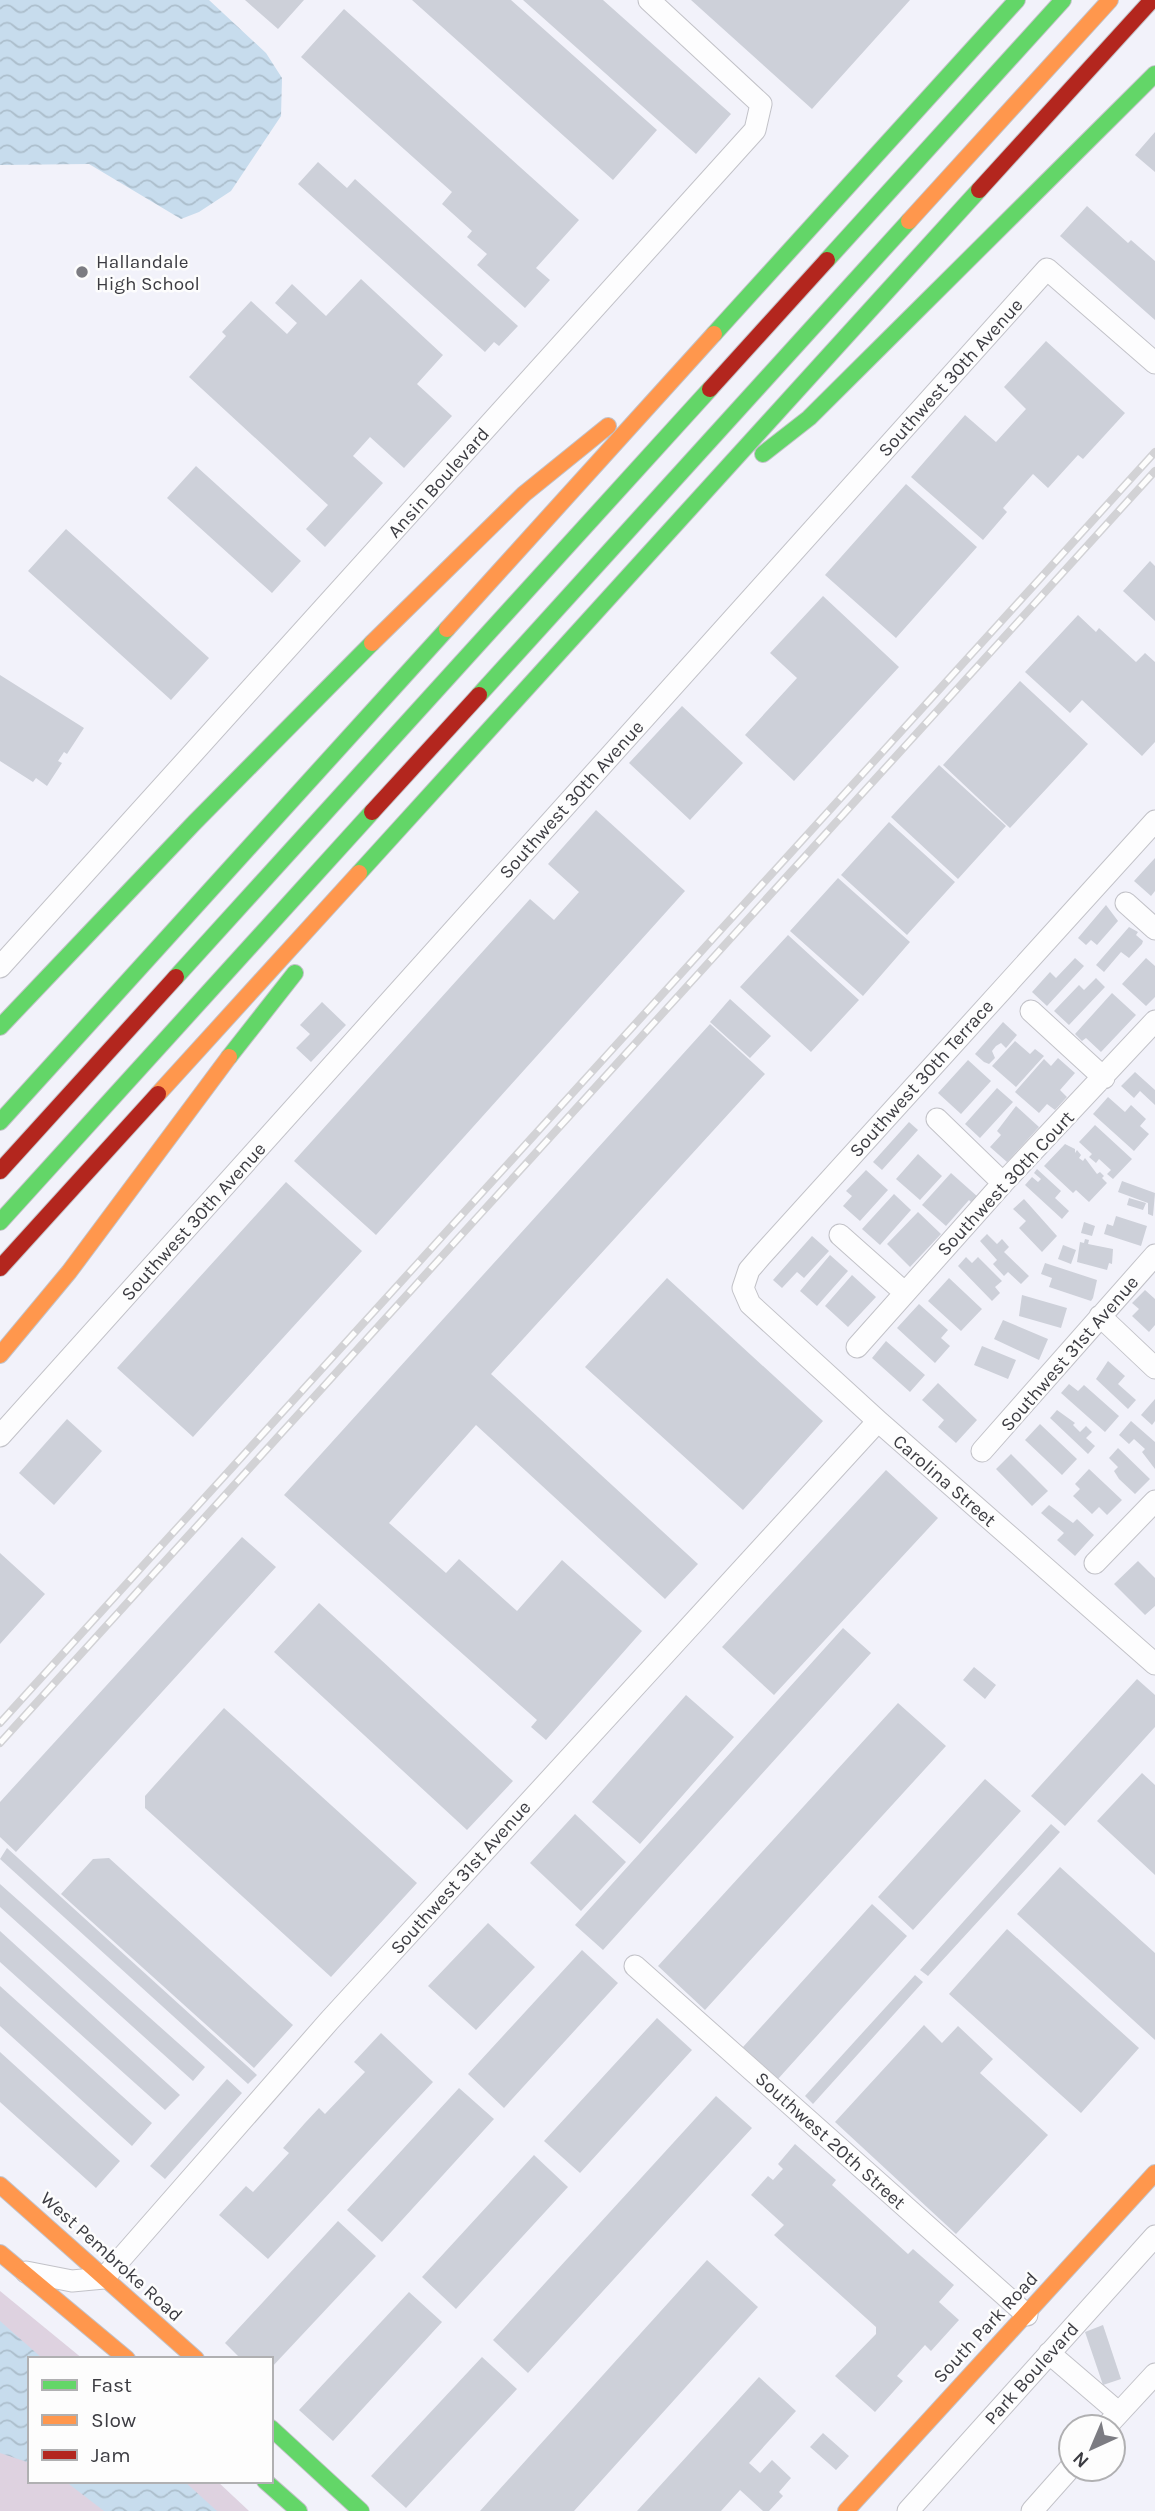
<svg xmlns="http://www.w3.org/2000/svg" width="1155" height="2511" viewBox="0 0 1155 2511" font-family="Karla,sans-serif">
	<defs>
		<pattern id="water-waves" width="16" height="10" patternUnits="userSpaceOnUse" patternTransform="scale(1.75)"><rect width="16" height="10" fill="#c7dced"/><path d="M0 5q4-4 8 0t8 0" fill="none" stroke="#acbecc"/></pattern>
	</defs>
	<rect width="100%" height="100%" fill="#f2f2fa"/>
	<path fill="#ded2e0" d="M 0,2291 L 83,2359 L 30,2359 L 30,2481 L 217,2481 L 249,2511 L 0,2511 Z"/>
	<path fill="url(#water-waves)" d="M 0,0 L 209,0 L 266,53 L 282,78 L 281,116 L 231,191 L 199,212 L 181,219 L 89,164 L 0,165 Z
		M 0,2321 L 43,2359 L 30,2359 L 30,2463 L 0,2453 Z
		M 65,2481 L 184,2481 L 217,2511 L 104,2511 Z"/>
	<path fill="#cdd0d9" d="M 245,0 L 304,0 L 278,29 Z
		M 412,0 L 511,0 L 657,130 L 613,180 Z
		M 523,0 L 603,0 L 731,114 L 696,154 Z
		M 691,0 L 910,0 L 812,109 Z
		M 344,9 L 579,220 L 536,268 L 550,280 L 525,308 L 477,265 L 487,254 L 467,237 L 472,231 L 442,204 L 452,192 L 301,57 Z
		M 1155,132 L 1155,172 L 1135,155 Z
		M 318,162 L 347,188 L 355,179 L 518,326 L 499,346 L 494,342 L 485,352 L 298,184 Z
		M 1087,206 L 1128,243 L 1131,240 L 1155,261 L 1155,320 L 1060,236 Z
		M 361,279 L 443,355 L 417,384 L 452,416 L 404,468 L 370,437 L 353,456 L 383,483 L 325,547 L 306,529 L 328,505 L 189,377 L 226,336 L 222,332 L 251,301 L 287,334 L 297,323 L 275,303 L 292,284 L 326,316 Z
		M 1046,341 L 1125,413 L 1083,459 L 1078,455 L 1048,488 L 1033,474 L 1003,508 L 1007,512 L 983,540 L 911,477 L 965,415 L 996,442 L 1026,409 L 1004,387 Z
		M 196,466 L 301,561 L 272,593 L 167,498 Z
		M 906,484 L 977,547 L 896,638 L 825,575 Z
		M 66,529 L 209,658 L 171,700 L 28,571 Z
		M 1150,561 L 1155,566 L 1155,621 L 1123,591 Z
		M 823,596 L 899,667 L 794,781 L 745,735 L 797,678 L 770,653 Z
		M 1078,615 L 1096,632 L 1099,628 L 1136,662 L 1145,653 L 1155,662 L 1155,742 L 1142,756 L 1082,700 L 1070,713 L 1025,672 Z
		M 0,675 L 84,728 L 67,754 L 64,752 L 58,761 L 62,763 L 47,786 L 36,778 L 33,782 L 0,761 Z
		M 1020,681 L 1088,744 L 1010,828 L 943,765 Z
		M 682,706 L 743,763 L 690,820 L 629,763 Z
		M 939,765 L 1006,826 L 958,879 L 891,817 Z
		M 596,810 L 685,891 L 376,1235 L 294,1161 L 530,899 L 554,920 L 579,892 L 548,864 Z
		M 889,822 L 955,882 L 907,935 L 841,875 Z
		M 1155,858 L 1155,891 L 1151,896 L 1134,881 Z
		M 838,878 L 910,942 L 863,996 L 790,931 Z
		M 1106,905 L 1118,921 L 1097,945 L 1091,940 L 1086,945 L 1078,938 Z
		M 1129,927 L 1138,932 L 1136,935 L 1143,941 L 1142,944 L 1129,958 L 1121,952 L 1104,972 L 1096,965 Z
		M 788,935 L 859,1000 L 811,1052 L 740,987 Z
		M 1075,958 L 1084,966 L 1047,1006 L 1032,992 L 1050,972 L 1056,978 Z
		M 1146,958 L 1155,966 L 1155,997 L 1146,1006 L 1122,984 Z
		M 1096,978 L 1105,987 L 1069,1025 L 1054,1011 L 1079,985 L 1084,990 Z
		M 1112,993 L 1136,1015 L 1101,1052 L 1086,1038 L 1082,1041 L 1075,1034 Z
		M 730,999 L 771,1036 L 750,1058 L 710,1022 Z
		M 322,1002 L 346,1025 L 311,1062 L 296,1048 L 310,1034 L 300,1025 Z
		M 1003,1022 L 1017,1035 L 1006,1048 L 1001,1043 L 996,1046 L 992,1051 L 995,1058 L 989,1064 L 984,1062 L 975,1054 Z
		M 710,1024 L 765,1074 L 491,1374 L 698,1564 L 665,1599 L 476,1425 L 389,1523 L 446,1573 L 459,1559 L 517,1611 L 562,1560 L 642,1631 L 546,1740 L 531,1727 L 537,1720 L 284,1495 Z
		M 1015,1041 L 1030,1054 L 1035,1049 L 1044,1056 L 1016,1087 L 992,1066 Z
		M 1058,1058 L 1075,1073 L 1060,1090 L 1067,1097 L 1055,1110 L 1047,1104 L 1039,1113 L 1015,1092 L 1044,1059 L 1051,1066 Z
		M 968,1060 L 991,1081 L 961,1114 L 938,1093 Z
		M 1135,1072 L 1155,1090 L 1155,1105 L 1140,1091 L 1134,1098 L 1121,1086 Z
		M 997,1088 L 1013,1102 L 980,1138 L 965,1124 Z
		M 1108,1097 L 1125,1112 L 1131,1105 L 1146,1119 L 1140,1126 L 1149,1134 L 1134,1151 L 1093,1114 Z
		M 1016,1106 L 1039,1127 L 1007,1162 L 990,1147 L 1001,1135 L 997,1131 Z
		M 909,1122 L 918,1130 L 882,1170 L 873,1162 Z
		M 1095,1125 L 1132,1159 L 1113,1179 L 1107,1174 L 1111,1170 L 1099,1159 L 1096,1163 L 1089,1157 L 1092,1154 L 1079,1142 Z
		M 1065,1144 L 1075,1149 L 1075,1153 L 1077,1150 L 1081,1155 L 1079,1158 L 1083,1161 L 1085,1158 L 1097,1174 L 1100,1172 L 1104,1176 L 1102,1178 L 1107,1183 L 1089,1202 L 1076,1190 L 1073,1193 L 1044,1166 Z
		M 918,1154 L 942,1176 L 920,1200 L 896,1179 Z
		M 1037,1169 L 1061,1191 L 1055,1198 L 1069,1211 L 1062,1219 L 1025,1185 L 1032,1177 L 1038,1182 L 1041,1179 L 1034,1173 Z
		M 866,1170 L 888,1190 L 860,1221 L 843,1206 L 852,1196 L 846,1191 Z
		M 951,1173 L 978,1197 L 972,1203 L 969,1200 L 946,1226 L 922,1205 Z
		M 1122,1181 L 1155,1193 L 1153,1216 L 1148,1214 L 1148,1203 L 1118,1192 Z
		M 286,1182 L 362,1251 L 193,1437 L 117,1368 Z
		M 894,1194 L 911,1210 L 880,1245 L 862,1229 Z
		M 1129,1198 L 1146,1203 L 1143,1210 L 1127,1205 Z
		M 1024,1199 L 1057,1236 L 1042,1252 L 1019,1228 L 1026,1221 L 1013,1209 Z
		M 918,1212 L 941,1234 L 910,1267 L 887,1244 Z
		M 1116,1216 L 1147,1226 L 1141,1246 L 1104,1234 L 1107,1224 L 1113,1226 Z
		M 1084,1222 L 1095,1226 L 1092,1236 L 1081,1233 Z
		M 987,1234 L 997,1244 L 1002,1239 L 1009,1247 L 1004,1252 L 1029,1276 L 1021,1284 L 1008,1272 L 1004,1276 L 993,1264 L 997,1260 L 980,1241 Z
		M 812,1236 L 829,1251 L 804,1278 L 797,1272 L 782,1288 L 773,1280 Z
		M 1085,1239 L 1089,1240 L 1088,1244 L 1113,1249 L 1112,1264 L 1109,1263 L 1107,1270 L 1077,1262 L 1080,1242 L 1084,1243 Z
		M 1063,1245 L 1076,1250 L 1071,1264 L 1058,1259 Z
		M 830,1255 L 848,1271 L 817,1306 L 800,1291 Z
		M 966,1257 L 972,1263 L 978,1257 L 1002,1281 L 995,1287 L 1000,1293 L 992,1301 L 958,1266 Z
		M 1045,1263 L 1097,1280 L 1093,1298 L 1091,1301 L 1049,1287 L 1052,1278 L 1041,1274 Z
		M 852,1275 L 876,1297 L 848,1327 L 825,1306 Z
		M 667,1278 L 823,1421 L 743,1510 L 585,1367 Z
		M 949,1278 L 982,1309 L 961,1331 L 928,1301 Z
		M 1145,1290 L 1155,1299 L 1155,1325 L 1149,1332 L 1132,1316 L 1139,1309 L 1132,1303 Z
		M 1022,1295 L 1067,1308 L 1061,1328 L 1019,1316 Z
		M 919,1304 L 948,1330 L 941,1338 L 950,1346 L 935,1363 L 897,1328 Z
		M 1003,1320 L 1048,1339 L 1039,1360 L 994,1339 Z
		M 886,1341 L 925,1375 L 910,1392 L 872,1358 Z
		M 982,1346 L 1016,1360 L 1008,1379 L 974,1365 Z
		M 1108,1361 L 1125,1376 L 1118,1384 L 1136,1400 L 1128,1409 L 1096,1379 Z
		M 938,1383 L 977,1420 L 956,1443 L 938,1427 L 944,1420 L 922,1400 Z
		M 1069,1384 L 1078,1391 L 1084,1385 L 1119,1416 L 1105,1432 L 1061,1393 Z
		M 1155,1399 L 1155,1421 L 1152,1425 L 1141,1415 Z
		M 1057,1410 L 1075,1423 L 1073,1425 L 1080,1432 L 1086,1426 L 1092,1432 L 1086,1438 L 1095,1446 L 1088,1454 L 1050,1418 Z
		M 67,1419 L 102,1451 L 54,1505 L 19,1473 Z
		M 1131,1421 L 1155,1442 L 1155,1469 L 1142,1452 L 1145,1449 L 1134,1439 L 1129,1444 L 1119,1435 Z
		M 1040,1424 L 1077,1459 L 1062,1475 L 1025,1440 Z
		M 1118,1448 L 1150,1479 L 1135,1494 L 1119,1479 L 1114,1471 L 1118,1467 L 1109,1458 Z
		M 1011,1454 L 1048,1491 L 1032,1506 L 996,1469 Z
		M 1089,1469 L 1122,1500 L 1107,1515 L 1099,1507 L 1092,1514 L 1073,1496 L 1080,1489 L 1075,1484 Z
		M 886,1470 L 938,1518 L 774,1695 L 722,1647 Z
		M 1049,1505 L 1073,1523 L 1077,1519 L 1094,1535 L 1075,1556 L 1057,1540 L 1064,1533 L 1041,1513 Z
		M 242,1537 L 276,1567 L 16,1852 L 0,1837 L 0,1802 Z
		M 0,1553 L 45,1594 L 0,1644 Z
		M 1138,1561 L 1155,1578 L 1155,1606 L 1145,1615 L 1114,1584 Z
		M 319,1603 L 513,1781 L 467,1830 L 274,1652 Z
		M 843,1628 L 871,1653 L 603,1950 L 575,1925 Z
		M 974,1667 L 996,1685 L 985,1699 L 963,1680 Z
		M 1137,1679 L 1155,1695 L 1155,1727 L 1065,1826 L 1031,1796 Z
		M 686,1695 L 734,1737 L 640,1844 L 592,1802 Z
		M 898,1703 L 946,1746 L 705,2010 L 658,1966 Z
		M 224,1708 L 417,1883 L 331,1977 L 145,1808 L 145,1796 Z
		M 1142,1773 L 1155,1785 L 1155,1875 L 1097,1821 Z
		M 985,1779 L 1021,1811 L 913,1930 L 878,1897 Z
		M 575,1814 L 626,1862 L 581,1911 L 530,1863 Z
		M 1051,1824 L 1060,1832 L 928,1976 L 920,1970 Z
		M 7,1848 L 257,2075 L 248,2084 L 0,1859 Z
		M 109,1858 L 293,2025 L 254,2068 L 61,1894 L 93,1859 Z
		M 1060,1867 L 1155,1953 L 1155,2040 L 1017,1914 Z
		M 0,1884 L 205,2067 L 193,2081 L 0,1907 Z
		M 872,1904 L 907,1936 L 778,2079 L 743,2047 Z
		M 488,1923 L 535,1967 L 476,2030 L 428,1986 Z
		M 1007,1929 L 1139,2048 L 1081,2113 L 949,1994 Z
		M 0,1931 L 180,2095 L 165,2110 L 0,1962 Z
		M 582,1950 L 618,1983 L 504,2108 L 468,2074 Z
		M 915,1975 L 923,1982 L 813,2104 L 805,2096 Z
		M 0,1986 L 152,2123 L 132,2146 L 0,2026 Z
		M 657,2018 L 692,2050 L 580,2173 L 544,2141 Z
		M 924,2025 L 942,2043 L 958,2026 L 993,2059 L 980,2073 L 1048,2135 L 956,2234 L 835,2122 Z
		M 381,2033 L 433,2082 L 268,2259 L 219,2215 L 246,2186 L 253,2192 L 289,2153 L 283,2148 L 305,2123 L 319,2108 L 325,2114 L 365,2072 L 354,2062 Z
		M 0,2052 L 120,2161 L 96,2188 L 0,2102 Z
		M 227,2079 L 242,2093 L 165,2179 L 150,2166 Z
		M 459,2088 L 494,2119 L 382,2242 L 347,2210 Z
		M 716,2096 L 752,2128 L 528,2373 L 493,2340 Z
		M 795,2144 L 836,2180 L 832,2185 L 908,2254 L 913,2249 L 954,2285 L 939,2302 L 959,2320 L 931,2351 L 925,2345 L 897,2376 L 903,2381 L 875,2412 L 835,2376 L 876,2334 L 876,2327 L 774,2235 L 784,2225 L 751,2195 L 768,2176 L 773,2180 L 783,2169 L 778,2164 Z
		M 534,2155 L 568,2187 L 456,2309 L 422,2277 Z
		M 338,2221 L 376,2256 L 271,2368 L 271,2359 L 241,2359 L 225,2343 Z
		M 707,2260 L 758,2307 L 574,2511 L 480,2511 Z
		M 409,2292 L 442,2322 L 333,2441 L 299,2410 Z
		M 1103,2325 L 1121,2379 L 1103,2385 L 1085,2332 Z
		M 482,2357 L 517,2389 L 406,2508 L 371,2476 Z
		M 759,2377 L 796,2411 L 749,2463 L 760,2473 L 772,2460 L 791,2478 L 779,2492 L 783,2496 L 769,2511 L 763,2511 L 740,2490 L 721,2511 L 637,2511 Z
		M 823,2433 L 849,2456 L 836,2470 L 810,2447 Z"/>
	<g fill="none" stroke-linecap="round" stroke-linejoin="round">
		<g stroke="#c2c2c8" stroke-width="23">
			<path id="street" d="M 1155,821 L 761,1256 L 749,1270 L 743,1288 L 750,1304 L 878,1421 L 1155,1664
				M 1126,903 L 1155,929
				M 0,967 L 755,130 L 761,104 L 649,0
				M 1031,1011 L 1104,1078
				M 937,1119 L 1003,1183
				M 840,1235 L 904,1292
				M 1100,1316 L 1155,1368
				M 857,1347 L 1003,1183 L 1155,1021
				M 0,1436 L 1047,269 L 1155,363
				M 982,1451 L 1155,1255
				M 1095,1563 L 1155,1501
				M 635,1966 L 1027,2315
				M 26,2272 L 72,2281 L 104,2278 L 329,2021 L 878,1421
				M 1049,2353 L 1119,2413
				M 1106,2427 L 1155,2374
				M 908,2511 L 1155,2236
				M 1032,2511 L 1071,2467"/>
		</g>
		<g stroke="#c2c2c8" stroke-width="18">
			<path id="fast" d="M 827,260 L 1063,0
				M 714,334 L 1017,0
				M 763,454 L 809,418 L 1155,74
				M 479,695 L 909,221
				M 359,873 L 979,190
				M 176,977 L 710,389
				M 0,1027 L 195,822 L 372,643
				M 229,1057 L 295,973
				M 0,1122 L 447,629
				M 0,1222 L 372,812
				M 271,2428 L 361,2511
				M 265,2481 L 299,2511"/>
		</g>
		<g stroke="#c2c2c8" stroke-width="18">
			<path id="slow" d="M 909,221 L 1110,0
				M 447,629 L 714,334
				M 372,643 L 524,494 L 608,426
				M 158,1094 L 359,873
				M 0,1355 L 69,1272 L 229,1057
				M 0,2185 L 196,2359
				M 0,2253 L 127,2359
				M 846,2511 L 1155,2173"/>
		</g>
		<g stroke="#c2c2c8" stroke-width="18">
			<path id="jam" d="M 979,190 L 1152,0
				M 710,389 L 827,260
				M 372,812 L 479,695
				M 0,1171 L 176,977
				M 0,1268 L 158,1094"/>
		</g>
		<use href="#street" stroke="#fdfdfe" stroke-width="21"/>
		<use href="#fast" stroke="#63d668" stroke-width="16"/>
		<use href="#slow" stroke="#ff974d" stroke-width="16"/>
		<use href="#jam" stroke="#b3261e" stroke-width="16"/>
		<g stroke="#d2d2d5" stroke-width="8">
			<path id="rail" d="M 0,1723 L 1155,452
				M 0,1743 L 1155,471"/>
		</g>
		<use href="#rail" stroke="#fdfdfd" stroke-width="5" stroke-dasharray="16" stroke-linecap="butt"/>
	</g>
	<circle fill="#7c7c82" stroke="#fdfdfd" stroke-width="2.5" cx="82" cy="272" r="7"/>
	<g text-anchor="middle" stroke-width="5" stroke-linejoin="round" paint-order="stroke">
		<g font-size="19" fill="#3c3c42" stroke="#fdfdfd" text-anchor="start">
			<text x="96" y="268">Hallandale<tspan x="96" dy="22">High School</tspan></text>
		</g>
		<g font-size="19" fill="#3c3c42" stroke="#fdfdfd">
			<text transform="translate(950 377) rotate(-48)" y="7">Southwest 30th Avenue</text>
			<text transform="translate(438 482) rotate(-48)" y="7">Ansin Boulevard</text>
			<text transform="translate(571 799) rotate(-48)" y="7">Southwest 30th Avenue</text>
			<text transform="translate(921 1078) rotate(-48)" y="7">Southwest 30th Terrace</text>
			<text transform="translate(1005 1183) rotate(-47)" y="7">Southwest 30th Court</text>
			<text transform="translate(193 1221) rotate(-48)" y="7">Southwest 30th Avenue</text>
			<text transform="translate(1069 1353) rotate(-49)" y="7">Southwest 31st Avenue</text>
			<text transform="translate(945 1480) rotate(41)" y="7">Carolina Street</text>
			<text transform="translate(460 1877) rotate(-48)" y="7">Southwest 31st Avenue</text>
			<text transform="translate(831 2140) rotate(42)" y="7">Southwest 20th Street</text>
			<text transform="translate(112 2256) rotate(42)" y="7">West Pembroke Road</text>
			<text transform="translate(985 2327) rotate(-47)" y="7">South Park Road</text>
			<text transform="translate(1031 2373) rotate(-48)" y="7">Park Boulevard</text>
		</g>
	</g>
	<rect x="28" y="2357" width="245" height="126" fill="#fdfdfd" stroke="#b0b0b2" stroke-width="2"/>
	<rect x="42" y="2380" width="35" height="10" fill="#63d668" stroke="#b0b0b2" stroke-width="2"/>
	<text x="91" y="2392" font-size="21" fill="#3c3c42">Fast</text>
	<rect x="42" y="2415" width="35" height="10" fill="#ff974d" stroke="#b0b0b2" stroke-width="2"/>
	<text x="91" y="2427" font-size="21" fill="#3c3c42">Slow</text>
	<rect x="42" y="2450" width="35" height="10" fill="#b3261e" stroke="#b0b0b2" stroke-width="2"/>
	<text x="91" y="2462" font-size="21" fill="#3c3c42">Jam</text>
	<g transform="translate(1092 2448) rotate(224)"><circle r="33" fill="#fdfdfd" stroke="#b0b0b2" stroke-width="2"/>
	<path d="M0-5L12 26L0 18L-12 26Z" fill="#7c7c82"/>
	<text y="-10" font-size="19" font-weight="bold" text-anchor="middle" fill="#3c3c42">N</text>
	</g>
</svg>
